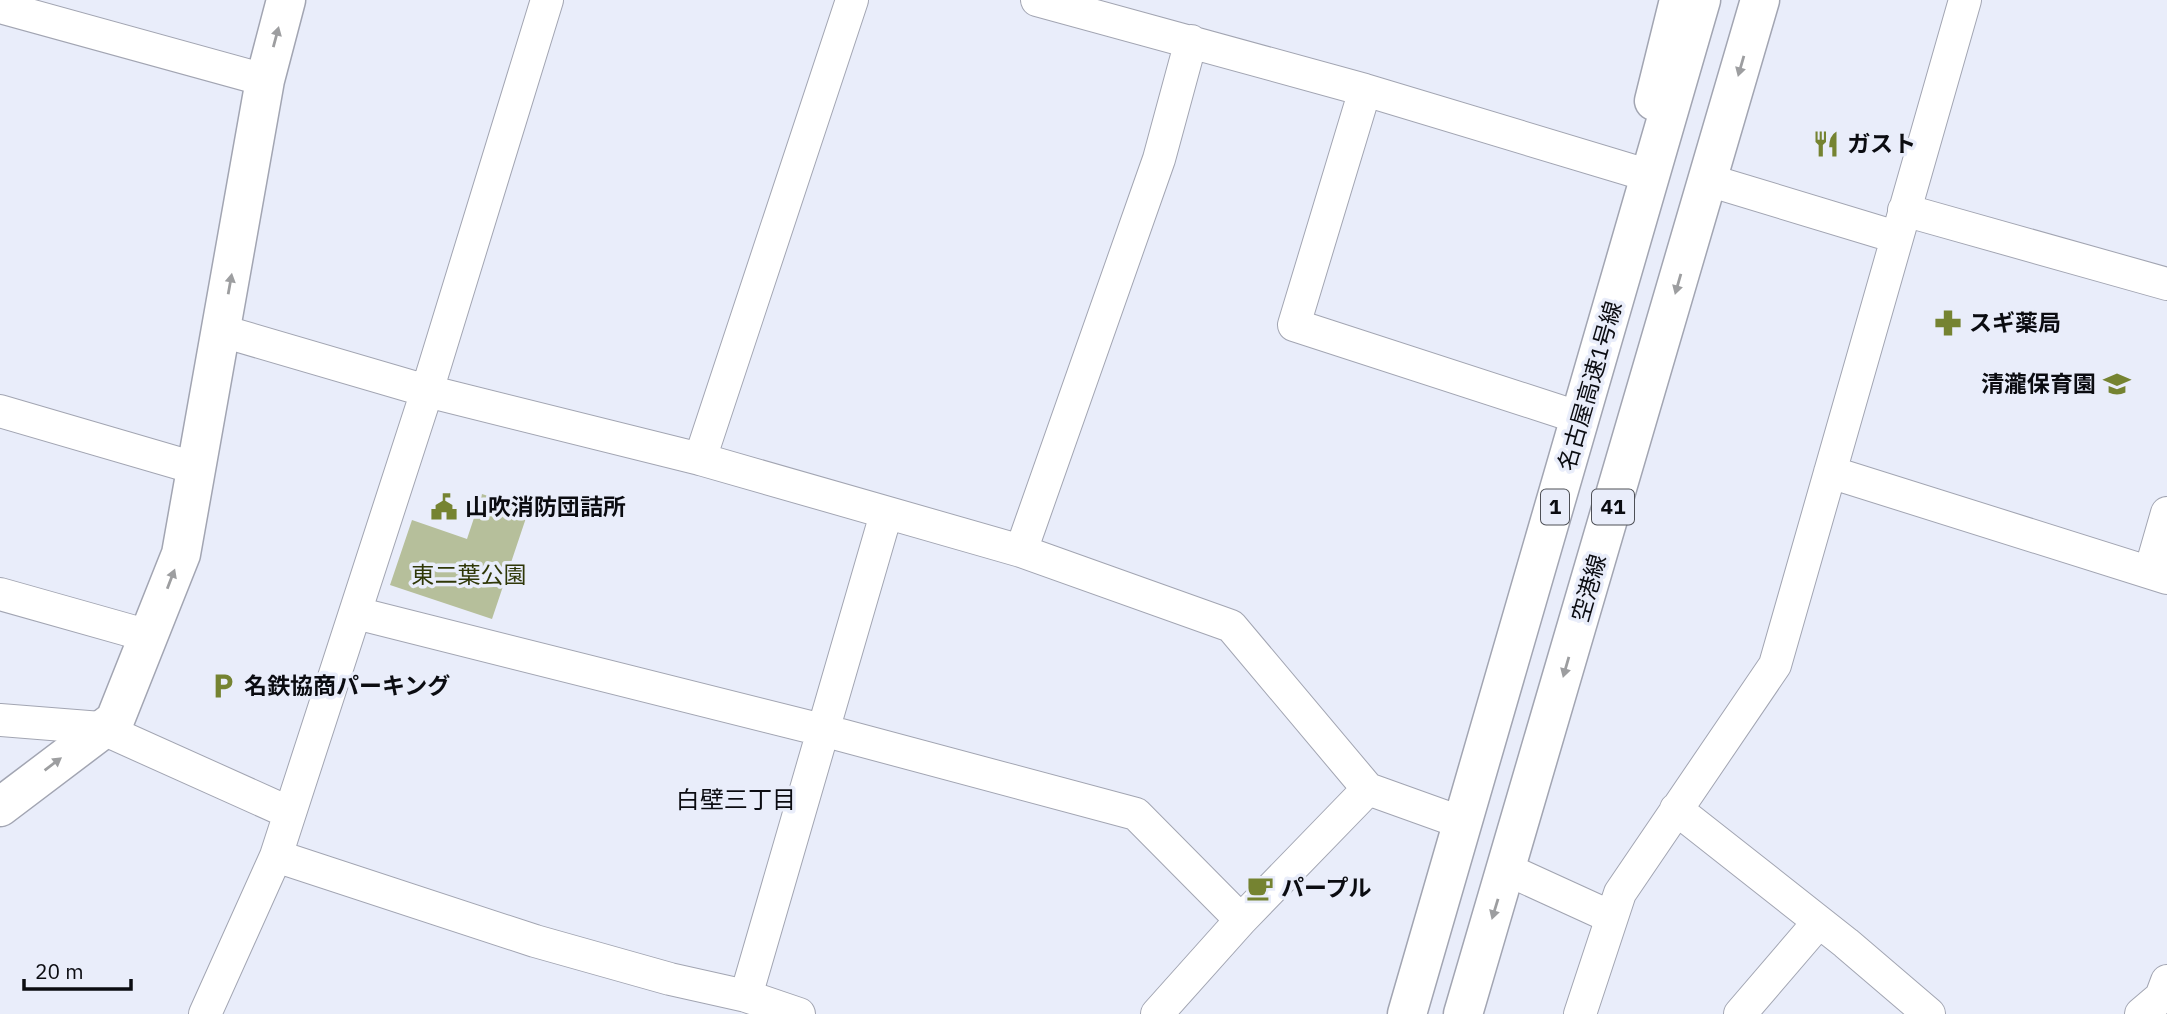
<svg xmlns="http://www.w3.org/2000/svg" width="2167" height="1014" viewBox="0 0 2167 1014" font-family="'IBM Plex Sans','Noto Sans JP',sans-serif">
	<rect width="100%" height="100%" fill="#e9edfa"/>
	<path fill="#b6bf9b" d="M 482,494 L 529,509 L 492,619 L 390,585 L 412,520 L 467,539 Z"/>
	<g fill="none" stroke-linecap="round" stroke-linejoin="round">
		<g stroke="#a2a5b2" stroke-width="34">
			<path id="minor" d="M 1037,0 L 1365,90 L 1637,172
				M 0,7 L 265,80
				M 1365,90 L 1294,325 L 1565,413
				M 1708,180 L 1896,237
				M 1904,210 L 2167,284
				M 222,331 L 427,391 L 700,459 L 1021,551 L 1231,626 L 1368,789 L 1241,920 L 1157,1014
				M 0,411 L 195,468
				M 700,459 L 852,0
				M 1830,472 L 2167,578
				M 1021,551 L 1159,159 L 1191,41
				M 2150,572 L 2167,513
				M 0,594 L 149,636
				M 356,613 L 826,731 L 1136,814 L 1241,920
				M 0,720 L 101,728 L 290,813
				M 1368,789 L 1446,817
				M 1676,809 L 1846,943 L 1929,1014
				M 276,856 L 535,941 L 670,979 L 746,996 L 799,1014
				M 1506,869 L 1611,917
				M 746,996 L 886,514
				M 205,1014 L 276,856 L 427,391 L 547,0
				M 1580,1014 L 1620,893 L 1775,665 L 1965,0
				M 1740,1014 L 1818,923
				M 2141,1014 L 2161,997 L 2167,981"/>
		</g>
		<g stroke="#a2a5b2" stroke-width="41">
			<path id="tertiary" d="M 0,807 L 115,720 L 181,554 L 265,80 L 286,0"/>
		</g>
		<g stroke="#a2a5b2" stroke-width="41">
			<path id="trunk" d="M 1654,101 L 1679,0
				M 1463,1014 L 1760,0"/>
		</g>
		<g stroke="#a2a5b2" stroke-width="41">
			<path id="motorway" d="M 1407,1014 L 1701,0"/>
		</g>
		<use href="#minor" stroke="#fff" stroke-width="32"/>
		<use href="#tertiary" stroke="#fff" stroke-width="38"/>
		<use href="#trunk" stroke="#fff" stroke-width="38"/>
		<use href="#motorway" stroke="#fff" stroke-width="38"/>
	</g>
	<defs><path id="oneway-solid" d="M-6-.8H1V-3.2L6.5 0L1 3.2V.8H-6Z" transform="scale(1.75)"/></defs>
	<g fill="#9d9ea0">
		<use href="#oneway-solid" transform="translate(276 37) rotate(-75)"/>
		<use href="#oneway-solid" transform="translate(1741 66) rotate(106)"/>
		<use href="#oneway-solid" transform="translate(230 284) rotate(-80)"/>
		<use href="#oneway-solid" transform="translate(1678 284) rotate(106)"/>
		<use href="#oneway-solid" transform="translate(171 579) rotate(-69)"/>
		<use href="#oneway-solid" transform="translate(1566 667) rotate(106)"/>
		<use href="#oneway-solid" transform="translate(53 764) rotate(-37)"/>
		<use href="#oneway-solid" transform="translate(1495 909) rotate(107)"/>
	</g>
	<defs>
		<g id="restaurant-bare" transform="scale(2.1)"><path d="M-5-6h1v4h1v-4h1v4h1v-4h1v5L-1.5 .5V6h-2V.5L-5-1ZM5-6V6H3V1.5H1.5Q1.5-4 5-6Z" fill="#758331" stroke="#e9edfa" stroke-width="2.5" paint-order="stroke"/></g>
		<g id="pharmacy-bare" transform="scale(2.1)"><path d="M-2-6h4v4h4v4h-4v4h-4v-4h-4v-4h4Z" fill="#758331" stroke="#e9edfa" stroke-width="2.5" paint-order="stroke"/></g>
		<g id="school-bare" transform="scale(2.1)"><path d="M0-5L7-2L0 1L-7-2ZM-4 1L0 2.5L4 1V4Q0 6-4 4Z" fill="#758331" stroke="#e9edfa" stroke-width="2.5" paint-order="stroke"/></g>
		<g id="civic-bare" transform="scale(2.1)"><path d="M-.6-6.5H3V-4.5H.6V-3L4-1V1h2V6H-6V1h2V-1L-.6-3ZM-1.2 2.5V6h2.4V2.5Z" fill="#758331" stroke="#e9edfa" stroke-width="2.5" paint-order="stroke"/></g>
		<g id="parking-bare" transform="scale(2.1)"><path d="M-3.5-5.5H1a3.5 3.5 0 0 1 0 7H-1V5.5H-3.5ZM-1-3.4V-.6H.8a1.4 1.4 0 0 0 0-2.8Z" fill="#758331" stroke="#e9edfa" stroke-width="2.5" paint-order="stroke"/></g>
		<g id="cafe-bare" transform="scale(2.1)"><path d="M-5.5-4.5H6V0H3Q3 3.5 0 3.5H-2.5Q-5.5 3.5-5.5 0ZM3-3.2v2h1.7v-2ZM-6 4.5H4V6H-6Z" fill="#758331" stroke="#e9edfa" stroke-width="2.5" paint-order="stroke"/></g>
	</defs>
	<g fill-rule="evenodd">
		<use href="#restaurant-bare" x="1826" y="144"/>
		<use href="#pharmacy-bare" x="1948" y="323"/>
		<use href="#school-bare" x="2117" y="384"/>
		<use href="#civic-bare" x="444" y="507"/>
		<use href="#parking-bare" x="223" y="686"/>
		<use href="#cafe-bare" x="1260" y="888"/>
	</g>
	<g text-anchor="middle" stroke-width="7" stroke-linejoin="round" paint-order="stroke">
		<g fill="#e9edfa" stroke="#4e5057" stroke-width="2">
			<rect x="1541" y="489.5" width="28" height="35" rx="5"/>
			<rect x="1592" y="489.5" width="42" height="35" rx="5"/>
		</g>
		<g font-size="21" font-weight="bold" fill="#0b0c11">
			<text x="1555" y="514">1</text>
			<text x="1613" y="514">41</text>
		</g>
		<g font-size="23" font-weight="bold" fill="#0b0c11" stroke="#e9edfa" text-anchor="start">
			<text x="1847" y="152">ガスト</text>
			<text x="1969" y="331">スギ薬局</text>
			<text x="2096" y="392" text-anchor="end">清瀧保育園</text>
			<text x="465" y="515">山吹消防団詰所</text>
			<text x="244" y="694">名鉄協商パーキング</text>
			<text x="1281" y="896">パープル</text>
		</g>
		<g font-size="23" fill="#0b0c11" stroke="#e9edfa">
			<text transform="translate(1590 386) rotate(-74)" y="8">名古屋高速1号線</text>
			<text transform="translate(1589 588) rotate(-74)" y="8">空港線</text>
		</g>
		<g font-size="23" fill="#2f3707" stroke="#e9edfa">
			<text x="469" y="583">東二葉公園</text>
		</g>
		<g font-size="24" fill="#0b0c11" stroke="#e9edfa">
			<text x="736" y="808">白壁三丁目</text>
		</g>
	</g>
	<path d="M24 979v10h107v-10" fill="none" stroke="#0b0c11" stroke-width="3.5"/>
	<text x="35" y="979" font-size="21" fill="#0b0c11" stroke="#e9edfa" stroke-width="5" paint-order="stroke">20 m</text>
</svg>
